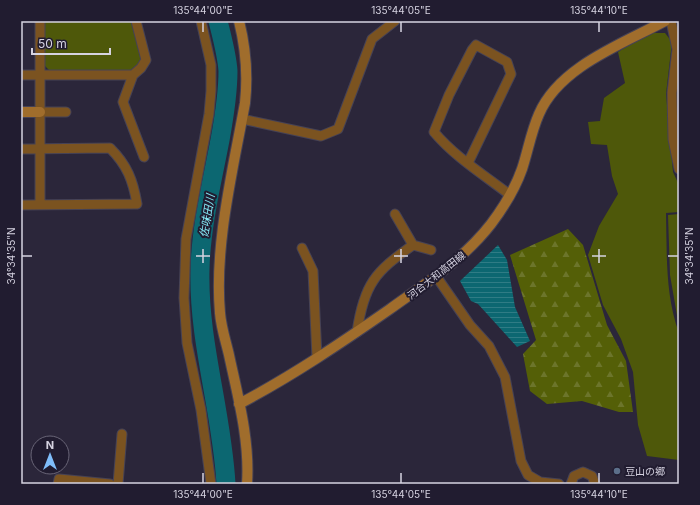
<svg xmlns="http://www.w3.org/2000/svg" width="700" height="505" viewBox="0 0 700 505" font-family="Inter,'Noto Sans JP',sans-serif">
	<defs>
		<pattern id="forest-firs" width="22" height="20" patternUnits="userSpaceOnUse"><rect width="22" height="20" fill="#545f07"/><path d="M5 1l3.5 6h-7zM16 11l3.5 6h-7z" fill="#6c752b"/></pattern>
		<pattern id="water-rules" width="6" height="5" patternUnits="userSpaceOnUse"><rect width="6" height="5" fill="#0c6771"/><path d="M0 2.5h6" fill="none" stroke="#2f7c85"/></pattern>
	</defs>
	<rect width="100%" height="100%" fill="#2b263a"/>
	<path fill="url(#forest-firs)" d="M 568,229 L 583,245 L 607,325 L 626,361 L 633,412 L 619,412 L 582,401 L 547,404 L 530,391 L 523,354 L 536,340 L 510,255 Z"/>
	<path fill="#4e580a" d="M 46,21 L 131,21 C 135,33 150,65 131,70 L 49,70 L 45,66 L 44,23 Z
		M 653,33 L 665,33 L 672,42 L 666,94 L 673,172 L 679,185 L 679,212 L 666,213 C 667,253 665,295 679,333 L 679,460 L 647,456 L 638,425 L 633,372 L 621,339 L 603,305 L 588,255 L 599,226 L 618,194 L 612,176 L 607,145 L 591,144 L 588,122 L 600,121 L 604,98 L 625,83 L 618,52 L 635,41 Z
		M 679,214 L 679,327 L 670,275 L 668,215 Z"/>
	<path fill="url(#water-rules)" d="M 498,245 L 507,260 L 515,307 L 530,341 L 517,347 L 478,304 L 471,301 L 460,281 Z"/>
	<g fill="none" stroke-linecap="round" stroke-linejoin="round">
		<path stroke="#0c6771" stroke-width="19" d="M 218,21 C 222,37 227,55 228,71 C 228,95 224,118 220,140 C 212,182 201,226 200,269 C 198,342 222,411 226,484"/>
		<g stroke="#464255" stroke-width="11">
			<path id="street" d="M 40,21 L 40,205
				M 201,21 L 211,65 L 211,91 L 209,114 L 186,239 L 184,298 L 187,343 L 201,410 L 211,484
				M 671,21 L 677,49 L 672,93 L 673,139 L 679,169
				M 21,75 L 133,75 L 141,68 L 146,60 L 136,21
				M 133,75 L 123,102 L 144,157
				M 40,112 L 66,112
				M 242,119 L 321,136 L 338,129 L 372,39 L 395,21
				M 21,149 L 110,148 C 127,165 133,180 137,204 L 21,205
				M 468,163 L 511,74 L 507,62 L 476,45 L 472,50 L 449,95 L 434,132 C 455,157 484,175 510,195
				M 413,245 L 431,250
				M 302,248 L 313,271 L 317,358
				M 436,276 L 470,325 L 489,346 L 505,377 L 521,461 L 528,475 L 540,482 L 559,484
				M 357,332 C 364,284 375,272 413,245 L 395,214
				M 58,484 L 59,479 L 110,484
				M 118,484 L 122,434
				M 571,484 L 574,476 L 583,472 L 592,476 L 595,484"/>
		</g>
		<g stroke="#464255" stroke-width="12">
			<path id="secondary" d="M 239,21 C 246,49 248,75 245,103 C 233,170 214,245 220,313 C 221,327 226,342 229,355 C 238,397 250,441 247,484
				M 21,112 L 40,112
				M 239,404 C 292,376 341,343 390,309 C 426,283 463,260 491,224 C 503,208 515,189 522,169 C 528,151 531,132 539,114 C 559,67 622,44 665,21"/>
		</g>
		<use href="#street" stroke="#7b5320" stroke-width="9"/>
		<use href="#secondary" stroke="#a06d2c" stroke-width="10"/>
	</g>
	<path fill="none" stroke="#d6d3e1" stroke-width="1.5" d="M 203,22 L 203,32M 401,22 L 401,32M 599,22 L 599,32M 203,249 L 203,263M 401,249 L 401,263M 599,249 L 599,263M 22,256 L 32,256M 196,256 L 210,256M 394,256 L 408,256M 592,256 L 606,256M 668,256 L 678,256M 203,473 L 203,483M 401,473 L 401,483M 599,473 L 599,483"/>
	<circle fill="#5c6f8a" stroke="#211c30" stroke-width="1.5" cx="617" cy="471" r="4"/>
	<g text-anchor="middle" stroke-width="4" stroke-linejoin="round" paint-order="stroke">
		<g font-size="10" fill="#d6d3e1" stroke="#211c30">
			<text transform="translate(436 275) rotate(-38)" y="4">河合大和高田線</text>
		</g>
		<g font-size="10" fill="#d6d3e1" stroke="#211c30" text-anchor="start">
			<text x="625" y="475">豆山の郷</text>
		</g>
		<g font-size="11" font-style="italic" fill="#84e8f5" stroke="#211c30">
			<text transform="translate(207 216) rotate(-81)" y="4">佐味田川</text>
		</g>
	</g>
	<rect width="700" height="505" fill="none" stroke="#211c30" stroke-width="44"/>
	<g transform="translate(50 455)"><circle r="19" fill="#211c30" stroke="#696577"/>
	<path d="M0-3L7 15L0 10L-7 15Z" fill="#7fbdfa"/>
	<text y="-6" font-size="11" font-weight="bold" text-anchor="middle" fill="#d6d3e1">N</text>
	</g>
	<path d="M32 48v6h78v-6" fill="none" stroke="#d6d3e1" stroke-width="2"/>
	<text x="38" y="48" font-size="12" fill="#d6d3e1" stroke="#211c30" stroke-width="3" paint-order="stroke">50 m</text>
	<rect x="22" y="22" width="656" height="461" fill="none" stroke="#d6d3e1" stroke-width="1.5"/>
	<g font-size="10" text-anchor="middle" fill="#d6d3e1">
		<text x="203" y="14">135°44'00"E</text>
		<text x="401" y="14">135°44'05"E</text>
		<text x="599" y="14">135°44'10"E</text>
		<text transform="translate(11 256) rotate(-90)" y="4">34°34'35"N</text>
		<text transform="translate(689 256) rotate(-90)" y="4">34°34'35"N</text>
		<text x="203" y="498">135°44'00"E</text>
		<text x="401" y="498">135°44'05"E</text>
		<text x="599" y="498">135°44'10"E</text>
	</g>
</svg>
